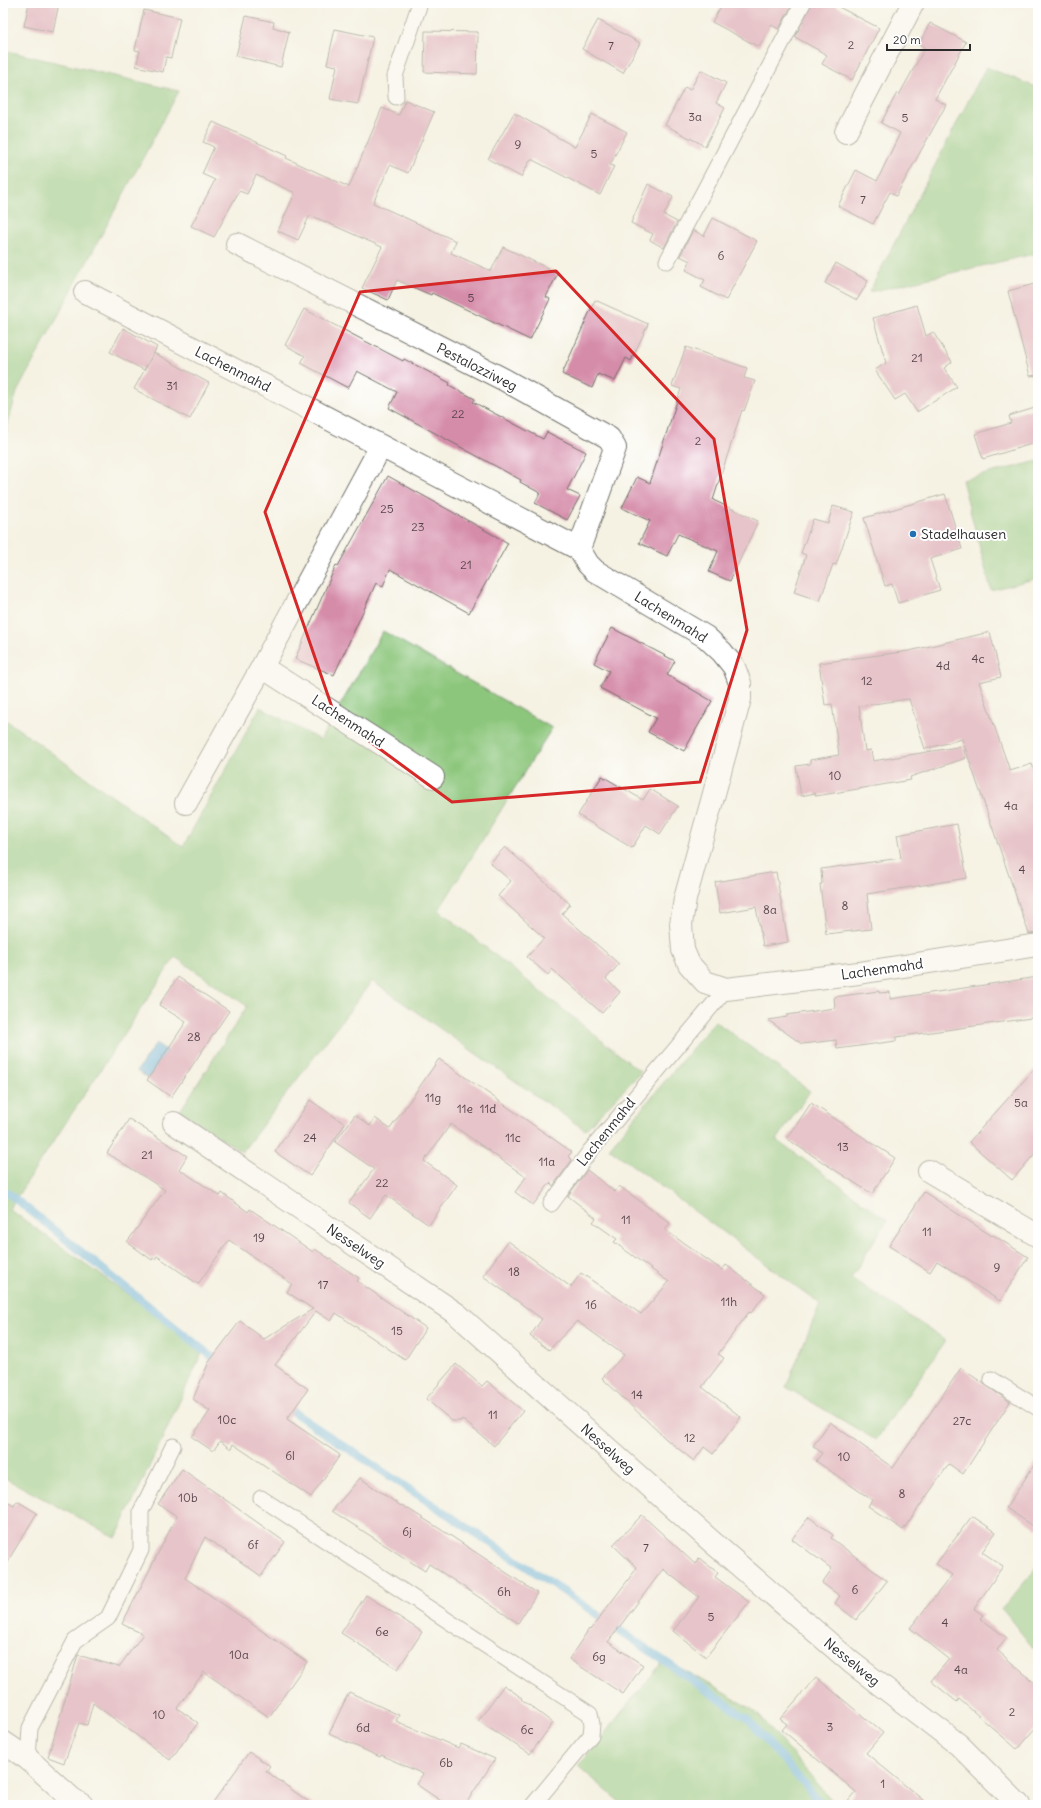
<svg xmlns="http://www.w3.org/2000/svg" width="1041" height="1808" viewBox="0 0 1041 1808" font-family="Delius,sans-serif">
	<rect width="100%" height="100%" fill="#fff"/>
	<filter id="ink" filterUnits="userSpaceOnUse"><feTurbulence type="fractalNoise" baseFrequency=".025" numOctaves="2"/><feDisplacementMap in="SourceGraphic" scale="8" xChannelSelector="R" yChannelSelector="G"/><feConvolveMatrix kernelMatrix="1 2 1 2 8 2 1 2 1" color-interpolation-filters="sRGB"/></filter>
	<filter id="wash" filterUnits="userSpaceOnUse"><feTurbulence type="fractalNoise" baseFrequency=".012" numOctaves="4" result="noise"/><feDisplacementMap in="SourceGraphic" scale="16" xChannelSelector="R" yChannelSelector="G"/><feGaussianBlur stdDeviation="0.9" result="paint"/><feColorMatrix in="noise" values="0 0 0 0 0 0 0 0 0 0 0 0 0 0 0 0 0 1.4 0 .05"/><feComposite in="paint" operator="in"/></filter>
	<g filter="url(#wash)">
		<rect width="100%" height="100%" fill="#f5f2e3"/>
		<path fill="#8cc67b" stroke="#5c7853" d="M 3,50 L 179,91 L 17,392 L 3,441 Z
			M 986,67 L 1038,88 L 1038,253 L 869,292 Z
			M 1038,461 L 1038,578 L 991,590 L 962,480 Z
			M 383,631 L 552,728 L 439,910 L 641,1072 L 585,1130 L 372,981 L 242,1152 L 180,1111 L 247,1006 L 175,957 L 9,1209 L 204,1349 L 116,1538 L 3,1477 L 3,718 L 183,847 L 260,707 L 320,740 Z
			M 715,1021 L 810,1091 L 777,1140 L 887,1220 L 851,1278 L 946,1340 L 876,1440 L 786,1387 L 820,1304 L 609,1148 Z
			M 1038,1566 L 1038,1654 L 1002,1609 Z
			M 665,1659 L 755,1711 L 836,1805 L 623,1805 L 578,1766 Z"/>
		<path fill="#67b3e1" stroke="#496f86" d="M 156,1043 L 167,1051 L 148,1078 L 137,1071 Z"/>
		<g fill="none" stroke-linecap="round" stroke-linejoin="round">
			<path stroke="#67b3e1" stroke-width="8" d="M 3,1189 L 221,1364
				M 284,1406 L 563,1591 L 748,1719 L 822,1805"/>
		</g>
		<g id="blocks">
			<path fill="#d58ca9" d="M 29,3 L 59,3 L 53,32 L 24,26 Z
				M 723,3 L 793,3 L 779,29 L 771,25 L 759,47 L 712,22 Z
				M 812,3 L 831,3 L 879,28 L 852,80 L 822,64 L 827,55 L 795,37 Z
				M 144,10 L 180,18 L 171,58 L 166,57 L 163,72 L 136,66 L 140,51 L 135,50 Z
				M 246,16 L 274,22 L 273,27 L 289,32 L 281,67 L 236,56 Z
				M 598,20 L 640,43 L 623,73 L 582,49 Z
				M 930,23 L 966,42 L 935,99 L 946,105 L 896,196 L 890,192 L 873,224 L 838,206 L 856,170 L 877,181 L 900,133 L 881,123 L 897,93 L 899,95 L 925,48 L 919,44 Z
				M 335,29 L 373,37 L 358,104 L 330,99 L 337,66 L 327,64 Z
				M 425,31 L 478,32 L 477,74 L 424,72 Z
				M 701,70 L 726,83 L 716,103 L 725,108 L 705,146 L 665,125 L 685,87 L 690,90 Z
				M 405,100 L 434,112 L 408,173 L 390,165 L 373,203 L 456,241 L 451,253 L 491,271 L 503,247 L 558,273 L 546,297 L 550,299 L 530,340 L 432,293 L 431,295 L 397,280 L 388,300 L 362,288 L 382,247 L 310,215 L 298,240 L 278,231 L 295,193 L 256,175 L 247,194 L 239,191 L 214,237 L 191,226 L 215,180 L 202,174 L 214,147 L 203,142 L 213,122 L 287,156 L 286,158 L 349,187 L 382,108 L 399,115 Z
				M 514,113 L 575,147 L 592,114 L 627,132 L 610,165 L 614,166 L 600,195 L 531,159 L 521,177 L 488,159 Z
				M 648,184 L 673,197 L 664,215 L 677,222 L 664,248 L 650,240 L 653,234 L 631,223 Z
				M 713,218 L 757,241 L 726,300 L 701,287 L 705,280 L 686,270 L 690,261 L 680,256 L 693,230 L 704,236 Z
				M 836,263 L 868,281 L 857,300 L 825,283 Z
				M 1038,283 L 1038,375 L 1030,376 L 1008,291 Z
				M 595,300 L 648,324 L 631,361 L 626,358 L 615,381 L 598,374 L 592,388 L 562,374 Z
				M 917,305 L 926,336 L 933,332 L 952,362 L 944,368 L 957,387 L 917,412 L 905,394 L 895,400 L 875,370 L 886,363 L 873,318 Z
				M 304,309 L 403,361 L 404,359 L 450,383 L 449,385 L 475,399 L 473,402 L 543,439 L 547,432 L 586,452 L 567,490 L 580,496 L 567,520 L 535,503 L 540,493 L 520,482 L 521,480 L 389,408 L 397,392 L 357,371 L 348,388 L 301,363 L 305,356 L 285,345 Z
				M 123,328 L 157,347 L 144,370 L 110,352 Z
				M 686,347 L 747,368 L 744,378 L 755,381 L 744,411 L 742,410 L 713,500 L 758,521 L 730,581 L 709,572 L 718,551 L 678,534 L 667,556 L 639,543 L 650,521 L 622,508 L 637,477 L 650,483 L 681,389 L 672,386 Z
				M 154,353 L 209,383 L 190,419 L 134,389 Z
				M 1038,407 L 1038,442 L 983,459 L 975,434 L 1011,423 L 1009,416 Z
				M 388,476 L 508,543 L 469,613 L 390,569 L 383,586 L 376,583 L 334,675 L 295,659 L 336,565 L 338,566 Z
				M 945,494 L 962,549 L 930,559 L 940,590 L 898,603 L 892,584 L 885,586 L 864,518 Z
				M 833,506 L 854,512 L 836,565 L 833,564 L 820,601 L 794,592 L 806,555 L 801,553 L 813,519 L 828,523 Z
				M 612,628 L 675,661 L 667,675 L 712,701 L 684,751 L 648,732 L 656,718 L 600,688 L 609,671 L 594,663 Z
				M 990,632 L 1001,677 L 979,682 L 1010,771 L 1032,764 L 1038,782 L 1038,933 L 1029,934 L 962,739 L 925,749 L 909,699 L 859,706 L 865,751 L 871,750 L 873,761 L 963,746 L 966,758 L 910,777 L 911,780 L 816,796 L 815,793 L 801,796 L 796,766 L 810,764 L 810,760 L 839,755 L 832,704 L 825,705 L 819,663 L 909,651 Z
				M 602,776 L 643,800 L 650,789 L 678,806 L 660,834 L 646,825 L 632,848 L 578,815 Z
				M 957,824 L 967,878 L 867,894 L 871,929 L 826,934 L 820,884 L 822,884 L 821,869 L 901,858 L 897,835 Z
				M 505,847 L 570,904 L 562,914 L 619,964 L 606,979 L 620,992 L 602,1013 L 552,969 L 548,975 L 527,957 L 544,938 L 498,896 L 511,881 L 490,863 Z
				M 776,872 L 788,942 L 763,946 L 756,907 L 720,913 L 715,882 Z
				M 178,977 L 229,1011 L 171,1097 L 147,1080 L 186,1022 L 159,1005 Z
				M 1038,977 L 1038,1017 L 896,1037 L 896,1041 L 837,1049 L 836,1040 L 802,1044 L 768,1020 L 787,1017 L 787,1015 L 835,1008 L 834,997 L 879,991 L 879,993 L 890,992 L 890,999 Z
				M 439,1059 L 572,1152 L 568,1156 L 572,1160 L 553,1186 L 550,1183 L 533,1205 L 515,1192 L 526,1177 L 451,1124 L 424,1161 L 457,1185 L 429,1225 L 386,1195 L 370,1218 L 349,1203 L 374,1169 L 335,1142 L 355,1115 L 370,1126 L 375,1118 L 390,1129 Z
				M 1038,1065 L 1038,1150 L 1012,1180 L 969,1142 Z
				M 310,1100 L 345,1124 L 310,1176 L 275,1152 Z
				M 811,1103 L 895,1158 L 872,1194 L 787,1139 Z
				M 129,1119 L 187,1156 L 179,1169 L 220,1196 L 222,1193 L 248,1212 L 250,1209 L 313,1252 L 315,1249 L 359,1278 L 357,1281 L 426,1328 L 405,1360 L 336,1313 L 331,1321 L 316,1311 L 275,1365 L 308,1389 L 287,1419 L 340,1455 L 311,1497 L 233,1444 L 231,1449 L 220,1441 L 213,1451 L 192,1437 L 210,1411 L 193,1399 L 209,1362 L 240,1321 L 264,1339 L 313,1309 L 287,1292 L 292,1284 L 229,1240 L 198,1284 L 157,1256 L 155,1259 L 153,1258 L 152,1260 L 127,1242 L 165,1190 L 107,1153 Z
				M 587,1170 L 615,1192 L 619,1186 L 670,1223 L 665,1230 L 722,1270 L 726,1265 L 765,1294 L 751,1313 L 749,1312 L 718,1354 L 724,1358 L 702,1387 L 741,1417 L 713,1454 L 704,1447 L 694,1461 L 666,1439 L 602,1378 L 624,1355 L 577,1321 L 549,1350 L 530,1336 L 542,1319 L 483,1276 L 508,1241 L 571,1287 L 581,1273 L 641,1314 L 669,1282 L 614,1242 L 617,1239 L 593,1222 L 596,1218 L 568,1196 Z
				M 924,1192 L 992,1236 L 993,1235 L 1028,1257 L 1000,1301 L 937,1261 L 930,1272 L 889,1246 Z
				M 456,1364 L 482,1386 L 487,1381 L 523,1411 L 494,1446 L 462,1419 L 461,1421 L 452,1421 L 426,1399 Z
				M 961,1368 L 1010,1402 L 963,1474 L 949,1464 L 903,1530 L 868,1506 L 872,1500 L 816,1461 L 822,1453 L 813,1446 L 830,1422 L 893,1468 Z
				M 1038,1459 L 1038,1529 L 1006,1508 Z
				M 182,1469 L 285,1542 L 261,1576 L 205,1537 L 185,1578 L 307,1662 L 269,1717 L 204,1672 L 177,1708 L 198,1723 L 170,1760 L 93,1703 L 87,1725 L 79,1723 L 64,1763 L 48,1757 L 78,1655 L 119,1667 L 143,1634 L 122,1624 L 177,1516 L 158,1504 Z
				M 360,1478 L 401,1506 L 402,1505 L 448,1534 L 537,1593 L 518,1623 L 429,1564 L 425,1571 L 332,1511 Z
				M 3,1500 L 14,1506 L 17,1501 L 37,1513 L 3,1569 Z
				M 642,1515 L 695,1564 L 699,1558 L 718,1573 L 715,1577 L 749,1602 L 706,1657 L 673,1631 L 699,1597 L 663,1569 L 608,1642 L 643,1665 L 623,1694 L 569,1659 L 589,1629 L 590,1630 L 637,1568 L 613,1545 Z
				M 972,1516 L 996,1532 L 982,1552 L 1003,1566 L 974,1609 L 983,1615 L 980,1618 L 1007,1638 L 997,1650 L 1038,1686 L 1038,1725 L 1017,1749 L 959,1699 L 957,1702 L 931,1681 L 949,1659 L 910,1628 L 952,1575 L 936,1564 Z
				M 809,1517 L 833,1535 L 831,1538 L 887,1581 L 856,1620 L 835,1603 L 840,1596 L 822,1583 L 832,1569 L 792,1539 Z
				M 366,1595 L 422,1632 L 398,1669 L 341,1633 Z
				M 816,1677 L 883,1733 L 866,1753 L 929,1805 L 845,1805 L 856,1792 L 782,1730 L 787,1724 L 780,1719 Z
				M 504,1685 L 522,1698 L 521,1699 L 553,1723 L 530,1754 L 478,1721 Z
				M 349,1692 L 399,1715 L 396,1721 L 458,1748 L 461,1744 L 495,1759 L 465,1805 L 447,1805 L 416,1784 L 423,1774 L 381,1755 L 380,1757 L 329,1734 Z
				M 249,1752 L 270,1766 L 266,1771 L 313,1805 L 211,1805 Z"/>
		</g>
	</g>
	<g filter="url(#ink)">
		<use href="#blocks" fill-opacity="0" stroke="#72716b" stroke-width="1"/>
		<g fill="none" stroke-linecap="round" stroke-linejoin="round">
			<g stroke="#72716b" stroke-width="17">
				<path id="service" d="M 396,97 L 395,76 L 420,3
					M 667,261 L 803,3
					M 551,1204 L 590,1151 L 726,989
					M 991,1379 L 1038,1408
					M 261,1498 L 590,1714 L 592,1724 L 591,1735 L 533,1805
					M 28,1759 L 30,1728 L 75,1641 L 108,1618 L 141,1550 L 141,1511 L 173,1446"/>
			</g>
			<g stroke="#72716b" stroke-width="24">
				<path id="minor" d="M 846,132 L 913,3
					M 237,244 L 503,379 L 609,438 L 615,448 L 579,549
					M 85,292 L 579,549 L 588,564 L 595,571 L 706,637 L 722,652 L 734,667 L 740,683 L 740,699 L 685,899 L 681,924 L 683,950 L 689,964 L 705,982 L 726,989 L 859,973 L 1038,945
					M 381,446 L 262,667 L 433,777
					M 186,803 L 262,667
					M 174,1123 L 457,1314 L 711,1541 L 852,1663 L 959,1745 L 1019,1805
					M 929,1171 L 1038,1236
					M 3,1742 L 28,1759 L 71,1798 L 82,1805"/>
			</g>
			<use href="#service" stroke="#fff" stroke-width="15"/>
			<use href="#minor" stroke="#fff" stroke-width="22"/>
		</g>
	</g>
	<path d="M0 0H1041V1808H0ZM 556,271 L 714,439 L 747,630 L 700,782 L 452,802 L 335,716 L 265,512 L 360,292 Z" fill="#f5f2e3" fill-opacity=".55" fill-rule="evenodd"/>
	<path fill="none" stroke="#d62828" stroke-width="3" stroke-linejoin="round" d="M 556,271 L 714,439 L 747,630 L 700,782 L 452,802 L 335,716 L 265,512 L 360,292 Z"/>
	<circle fill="#1f6fb2" stroke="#fff" stroke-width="1.5" cx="913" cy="534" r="4"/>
	<g text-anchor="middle" stroke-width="4" stroke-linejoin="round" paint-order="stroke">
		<g font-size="12" fill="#56434a">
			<text x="851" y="49">2</text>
			<text x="611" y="50">7</text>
			<text x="695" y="121">3a</text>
			<text x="905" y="122">5</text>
			<text x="518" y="149">9</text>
			<text x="594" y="158">5</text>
			<text x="863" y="204">7</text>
			<text x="721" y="260">6</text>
			<text x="471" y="302">5</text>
			<text x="917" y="362">21</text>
			<text x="172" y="390">31</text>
			<text x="458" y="418">22</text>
			<text x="698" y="445">2</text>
			<text x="387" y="513">25</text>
			<text x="418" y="531">23</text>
			<text x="466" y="569">21</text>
			<text x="978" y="663">4c</text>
			<text x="943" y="670">4d</text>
			<text x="867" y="685">12</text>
			<text x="835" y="780">10</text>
			<text x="1011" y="810">4a</text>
			<text x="1022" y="874">4</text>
			<text x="845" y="910">8</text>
			<text x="770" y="914">8a</text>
			<text x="194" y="1041">28</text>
			<text x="433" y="1102">11g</text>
			<text x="1021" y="1107">5a</text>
			<text x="465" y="1113">11e</text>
			<text x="488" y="1113">11d</text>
			<text x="310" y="1142">24</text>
			<text x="513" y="1142">11c</text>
			<text x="843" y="1151">13</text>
			<text x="147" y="1159">21</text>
			<text x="547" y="1166">11a</text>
			<text x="382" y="1187">22</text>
			<text x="626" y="1224">11</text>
			<text x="927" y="1236">11</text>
			<text x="259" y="1242">19</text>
			<text x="997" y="1272">9</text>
			<text x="514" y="1276">18</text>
			<text x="323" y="1289">17</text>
			<text x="729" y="1306">11h</text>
			<text x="591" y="1309">16</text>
			<text x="397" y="1335">15</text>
			<text x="637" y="1399">14</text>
			<text x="493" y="1419">11</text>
			<text x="227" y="1424">10c</text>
			<text x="962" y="1425">27c</text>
			<text x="690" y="1442">12</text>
			<text x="290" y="1460">6l</text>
			<text x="844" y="1461">10</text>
			<text x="902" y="1498">8</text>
			<text x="188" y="1502">10b</text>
			<text x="407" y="1536">6j</text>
			<text x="253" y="1549">6f</text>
			<text x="646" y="1552">7</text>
			<text x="855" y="1594">6</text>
			<text x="504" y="1596">6h</text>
			<text x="711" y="1621">5</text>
			<text x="945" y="1627">4</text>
			<text x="382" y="1636">6e</text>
			<text x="239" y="1659">10a</text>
			<text x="599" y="1661">6g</text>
			<text x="961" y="1674">4a</text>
			<text x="1012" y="1716">2</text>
			<text x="159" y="1719">10</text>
			<text x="830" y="1731">3</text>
			<text x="363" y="1732">6d</text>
			<text x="527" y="1734">6c</text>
			<text x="446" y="1767">6b</text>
			<text x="883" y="1788">1</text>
		</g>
		<g font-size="14" fill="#2b2b2b" stroke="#fff">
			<text transform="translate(477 367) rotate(27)" y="5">Pestalozziweg</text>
			<text transform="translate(233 369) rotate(27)" y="5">Lachenmahd</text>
			<text transform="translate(671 617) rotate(32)" y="5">Lachenmahd</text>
			<text transform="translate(348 721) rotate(33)" y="5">Lachenmahd</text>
			<text transform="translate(882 969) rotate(-8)" y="5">Lachenmahd</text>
			<text transform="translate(606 1132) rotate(-51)" y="5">Lachenmahd</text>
			<text transform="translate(356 1246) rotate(34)" y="5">Nesselweg</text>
			<text transform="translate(608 1449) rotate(42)" y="5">Nesselweg</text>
			<text transform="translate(852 1662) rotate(39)" y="5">Nesselweg</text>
		</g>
		<g font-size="14" fill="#2b2b2b" stroke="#fff" text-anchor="start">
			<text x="921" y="539">Stadelhausen</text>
		</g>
	</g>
	<rect width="1041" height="1808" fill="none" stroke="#fff" stroke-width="16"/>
	<path d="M887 44v6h83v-6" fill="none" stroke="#2b2b2b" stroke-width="2"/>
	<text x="893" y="44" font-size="12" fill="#2b2b2b" stroke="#ffffff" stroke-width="3" paint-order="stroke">20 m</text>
</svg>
